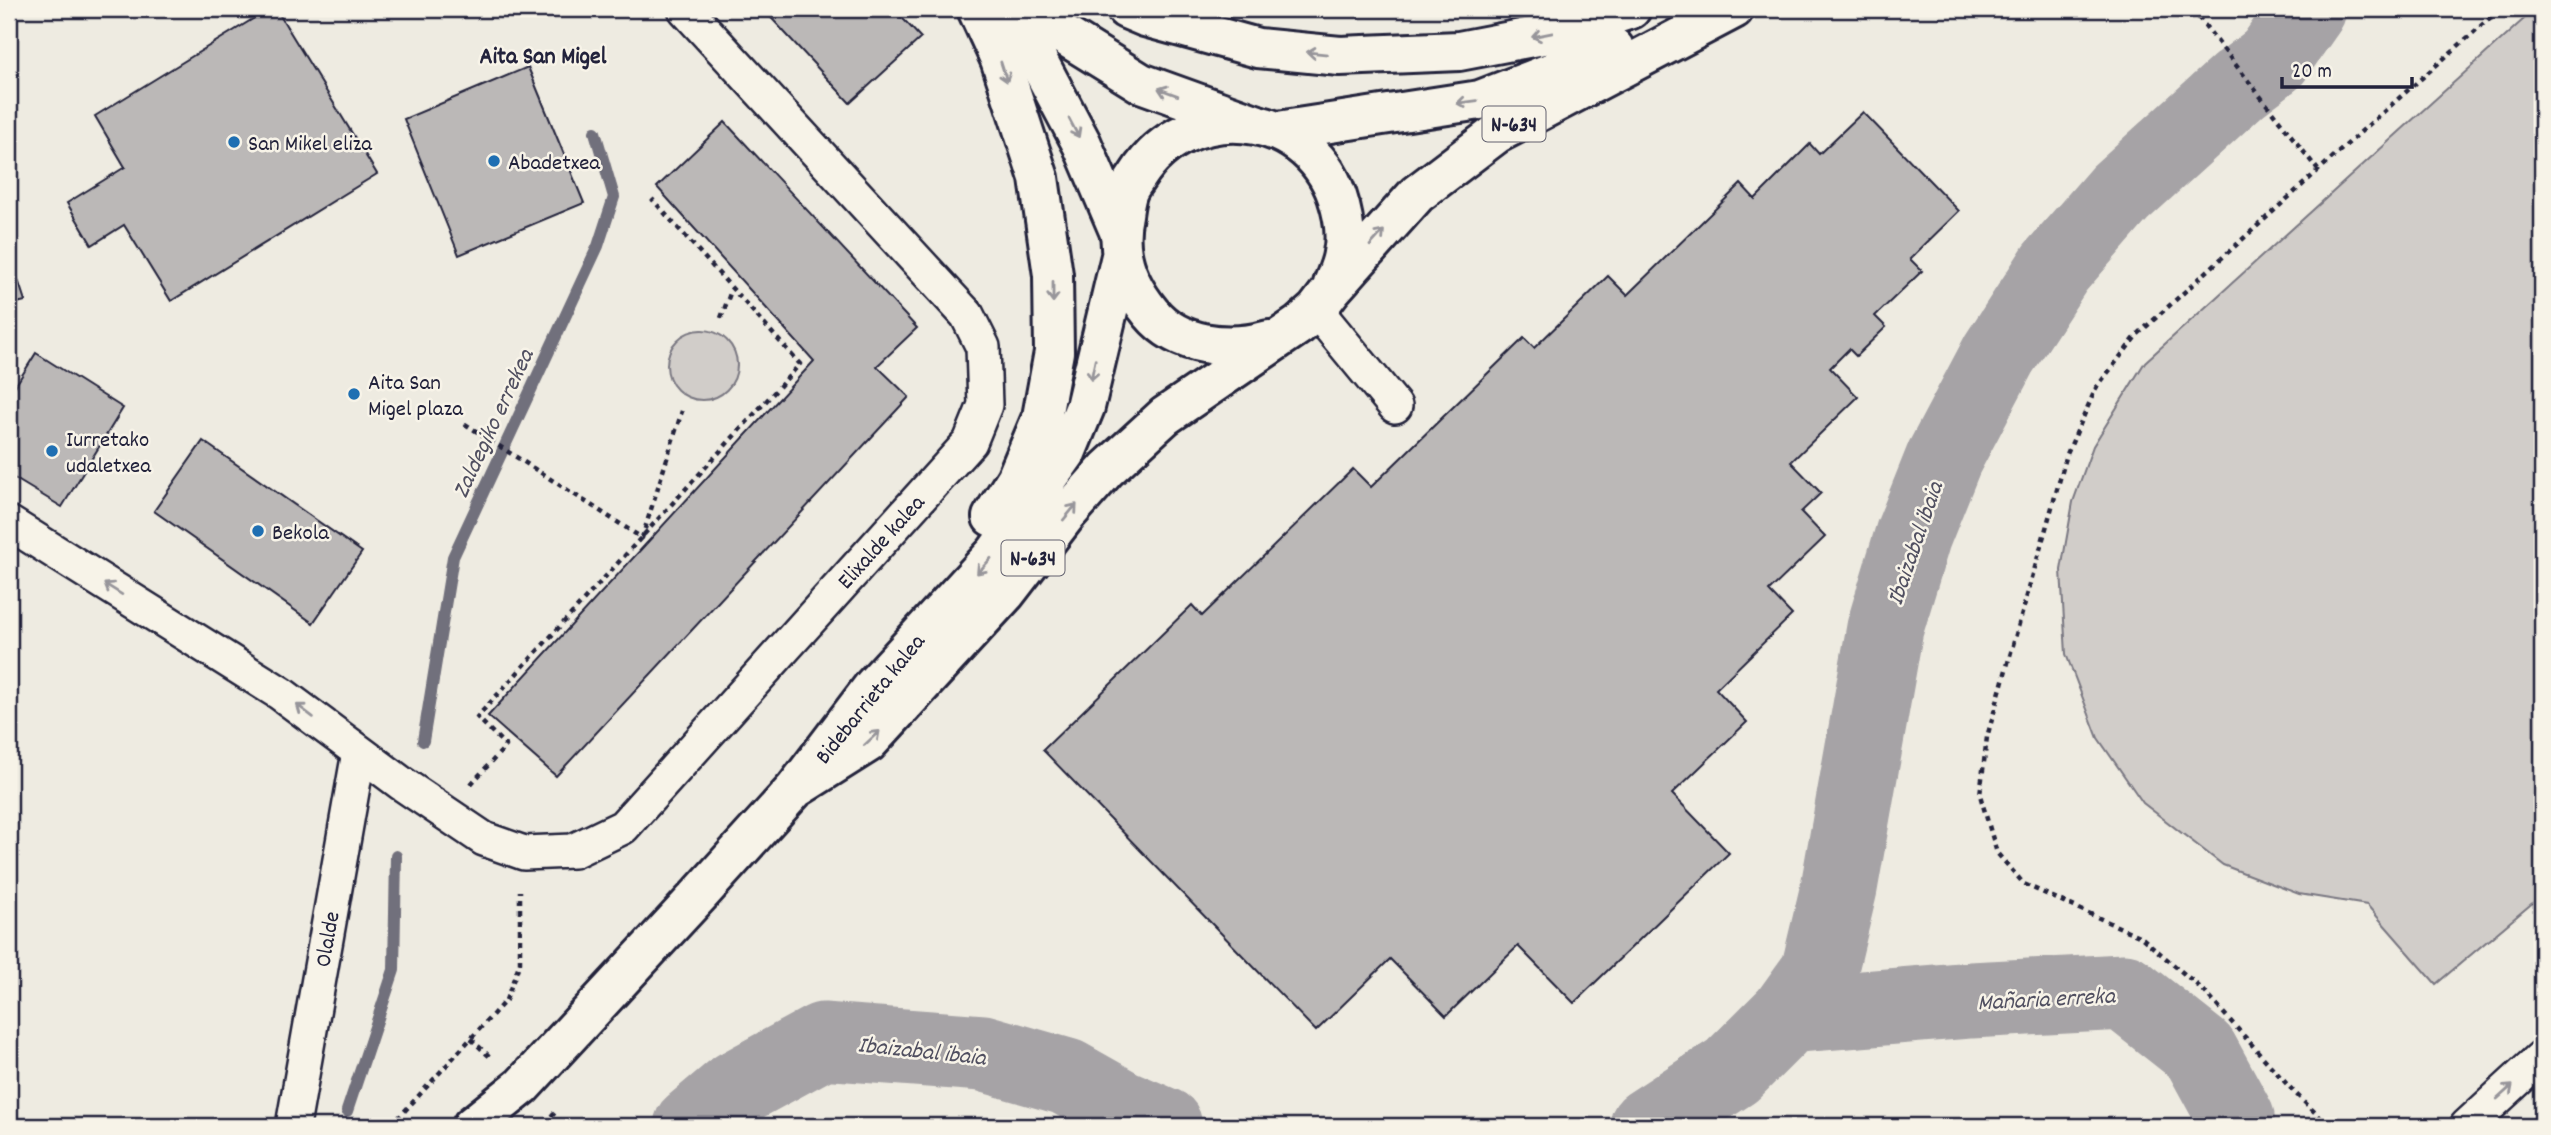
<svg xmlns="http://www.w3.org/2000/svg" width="2551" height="1135" viewBox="0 0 2551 1135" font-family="Dekko,sans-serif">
	<rect width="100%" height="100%" fill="#eeebe1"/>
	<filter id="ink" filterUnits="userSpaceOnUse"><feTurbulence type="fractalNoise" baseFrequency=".0143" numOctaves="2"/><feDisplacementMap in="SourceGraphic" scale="14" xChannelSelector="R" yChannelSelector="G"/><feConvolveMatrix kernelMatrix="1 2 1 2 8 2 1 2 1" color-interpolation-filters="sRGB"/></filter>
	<g filter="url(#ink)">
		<path fill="#d1cdc9" stroke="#7a7882" stroke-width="2" d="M 2535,9 L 2542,9 L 2542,895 L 2436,984 L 2367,905 L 2299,894 L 2223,865 L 2143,803 L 2098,738 L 2066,654 L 2061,570 L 2073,502 L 2093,446 L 2145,362 Z
			M667 365a35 35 0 1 1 70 0a35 35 0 1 1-70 0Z"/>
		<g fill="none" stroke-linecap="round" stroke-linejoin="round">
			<path stroke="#716f7b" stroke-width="12" d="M 423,741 L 453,557 L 598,246 L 614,197 L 595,132
				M 347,1111 L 394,970 L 396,856"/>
			<path stroke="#a6a3a6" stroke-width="77" d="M 1788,1015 L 1971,1000 L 2124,992 L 2200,1052 L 2236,1118 L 2233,1126
				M 692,1126 L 737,1088 L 823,1041 L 983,1053 L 1067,1077 L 1122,1108 L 1164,1126
				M 1648,1126 L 1732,1071 L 1788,1015 L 1819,972 L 1839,888 L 1885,628 L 1913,535 L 1944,458 L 1999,354 L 2055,268 L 2120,193 L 2239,85 L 2273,59 L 2308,9"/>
		</g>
		<path fill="#bbb8b7" stroke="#22223b" stroke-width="2" d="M 269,9 L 276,9 L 377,174 L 171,301 L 124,225 L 92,245 L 67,203 L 125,167 L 95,116 Z
			M 763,9 L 894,9 L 921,38 L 850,103 Z
			M 528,67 L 584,203 L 459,255 L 404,119 Z
			M 1863,112 L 1959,211 L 1910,259 L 1922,271 L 1875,316 L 1886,327 L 1856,356 L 1849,349 L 1830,368 L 1858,397 L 1791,462 L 1821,493 L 1801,512 L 1825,537 L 1769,591 L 1792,615 L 1716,689 L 1747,722 L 1672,794 L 1729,853 L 1574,1003 L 1518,946 L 1446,1016 L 1390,959 L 1316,1031 L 1043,750 L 1192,605 L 1202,616 L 1353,469 L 1371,487 L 1524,338 L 1534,348 L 1608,276 L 1627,295 L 1741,184 L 1755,199 L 1810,144 L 1819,154 Z
			M 725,122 L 917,328 L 877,366 L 909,397 L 556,776 L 488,716 L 814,361 L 657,187 Z
			M 9,252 L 25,301 L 9,305 Z
			M 36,353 L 123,408 L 62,507 L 9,475 L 9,396 Z
			M 203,441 L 362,552 L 313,623 L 154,511 Z"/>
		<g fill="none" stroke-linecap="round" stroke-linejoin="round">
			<g stroke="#22223b" stroke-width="38">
				<path id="minor" d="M 1316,310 L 1395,406
					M 9,523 L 280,693 L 401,783 L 484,839 L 524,853 L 573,851 L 623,827 L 970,442 L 985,405 L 983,347 L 967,315 L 685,9
					M 293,1126 L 359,752
					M 2467,1126 L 2542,1057"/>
			</g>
			<g stroke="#22223b" stroke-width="44">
				<path id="tertiary" d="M 997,9 L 1037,59 L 1082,144 L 1119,231
					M 1033,9 L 1054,29 L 1141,83 L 1255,124"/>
			</g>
			<g stroke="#22223b" stroke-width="44">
				<path id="trunk" d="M 977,9 L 1000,59 L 1039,178 L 1053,275 L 1054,352 L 1042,417 L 1016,479 L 992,517
					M 1126,9 L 1145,17 L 1258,48 L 1340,56 L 1459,51 L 1564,31 L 1631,9
					M 1278,131 L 1480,100 L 1614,48
					M 1269,340 C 1229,351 1179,347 1151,313 C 1127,284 1115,251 1123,215 C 1124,208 1125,200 1127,194 C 1129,187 1134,181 1138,175 C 1187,98 1306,107 1337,196 C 1343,214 1347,234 1343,253 C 1342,263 1337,274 1333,284
					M 795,789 L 868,743 L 1006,593 L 1067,514 L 1107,469 L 1165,416 L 1299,325 L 1316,310 L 1332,289 L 1417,194 L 1496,134 L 1734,9
					M 472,1126 L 522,1086 L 700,894 L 795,789 L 874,685 L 996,552 L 1066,453 L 1085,407 L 1121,256"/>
			</g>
			<path stroke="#22223b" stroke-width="4.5" stroke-dasharray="5 5" stroke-linecap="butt" d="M 2192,9 L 2318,170
				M 721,318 L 732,288
				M 465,424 L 642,538 L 682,411
				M 471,784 L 506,746 L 477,717 L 800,364 L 652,199
				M 471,1039 L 490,1057
				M 551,1113 L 566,1126
				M 391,1126 L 506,1000 L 520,962 L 520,891
				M 2329,1126 L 2294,1092 L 2203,990 L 2141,937 L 2024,884 L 1997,853 L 1980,795 L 1987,737 L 2067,454 L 2096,388 L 2137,335 L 2364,129 L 2500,9"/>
			<use href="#minor" stroke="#f7f3e8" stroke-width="33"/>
			<use href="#tertiary" stroke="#f7f3e8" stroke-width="38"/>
			<use href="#trunk" stroke="#f7f3e8" stroke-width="38"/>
		</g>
		<defs><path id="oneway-shaft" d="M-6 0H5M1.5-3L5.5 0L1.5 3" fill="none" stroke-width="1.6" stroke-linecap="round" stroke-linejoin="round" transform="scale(1.75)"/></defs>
		<g stroke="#97959a">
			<use href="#oneway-shaft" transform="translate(1542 35) rotate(169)"/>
			<use href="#oneway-shaft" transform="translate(1317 53) rotate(-174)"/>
			<use href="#oneway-shaft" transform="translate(1004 72) rotate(72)"/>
			<use href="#oneway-shaft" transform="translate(1168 92) rotate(-160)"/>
			<use href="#oneway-shaft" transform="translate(1467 102) rotate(172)"/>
			<use href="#oneway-shaft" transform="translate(1074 128) rotate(62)"/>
			<use href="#oneway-shaft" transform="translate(1377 238) rotate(-48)"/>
			<use href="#oneway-shaft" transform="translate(1053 292) rotate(90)"/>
			<use href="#oneway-shaft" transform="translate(1093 370) rotate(102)"/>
			<use href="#oneway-shaft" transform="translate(1070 512) rotate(-50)"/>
			<use href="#oneway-shaft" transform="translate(984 566) rotate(132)"/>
			<use href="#oneway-shaft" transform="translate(113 589) rotate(-148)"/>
			<use href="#oneway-shaft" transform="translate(305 711) rotate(-143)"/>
			<use href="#oneway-shaft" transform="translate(872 738) rotate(-43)"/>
			<use href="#oneway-shaft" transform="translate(2505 1092) rotate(-42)"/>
		</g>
	</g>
	<g fill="#1f6fb2" stroke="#f7f3e8" stroke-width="2.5">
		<circle cx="234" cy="142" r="7"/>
		<circle cx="494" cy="161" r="7"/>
		<circle cx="354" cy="394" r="7"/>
		<circle cx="52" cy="451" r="7"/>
		<circle cx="258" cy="531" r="7"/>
	</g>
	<g text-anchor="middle" stroke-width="5" stroke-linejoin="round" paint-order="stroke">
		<g fill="#f7f3e8" stroke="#62616f" stroke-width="2">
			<rect x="1482.5" y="106.5" width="63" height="35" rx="5"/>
			<rect x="1001.5" y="540.5" width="63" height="35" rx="5"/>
		</g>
		<g font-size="21" font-weight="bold" fill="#22223b">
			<text x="1514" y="131">N-634</text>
			<text x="1033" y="565">N-634</text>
		</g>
		<g font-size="23" fill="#22223b" stroke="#f7f3e8" text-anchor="start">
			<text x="248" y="150">San Mikel eliza</text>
			<text x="508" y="169">Abadetxea</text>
			<text x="368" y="389">Aita San<tspan x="368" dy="26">Migel plaza</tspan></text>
			<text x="66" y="446">Iurretako<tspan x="66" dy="26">udaletxea</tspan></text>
			<text x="272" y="539">Bekola</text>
		</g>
		<g font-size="23" fill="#22223b" stroke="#f7f3e8">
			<text transform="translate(880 541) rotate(-48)" y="8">Elixalde kalea</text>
			<text transform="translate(869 698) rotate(-51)" y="8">Bidebarrieta kalea</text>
			<text transform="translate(326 939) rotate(-80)" y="8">Olalde</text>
		</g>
		<g font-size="24" font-weight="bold" fill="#22223b" stroke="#f7f3e8">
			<text x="543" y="63">Aita San Migel</text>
		</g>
		<g font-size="24" font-style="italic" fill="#504f60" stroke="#f7f3e8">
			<text transform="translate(492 423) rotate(-65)" y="8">Zaldegiko errekea</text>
			<text transform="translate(1914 543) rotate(-71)" y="8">Ibaizabal ibaia</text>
			<text transform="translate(2046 998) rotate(-3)" y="8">Mañaria erreka</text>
			<text transform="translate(922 1050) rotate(6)" y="8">Ibaizabal ibaia</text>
		</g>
	</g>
	<rect width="2551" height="1135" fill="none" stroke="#f7f3e8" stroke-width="35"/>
	<rect x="18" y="18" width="2516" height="1100" fill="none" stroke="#22223b" stroke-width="2.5" filter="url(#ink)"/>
	<path d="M2282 77v10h130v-10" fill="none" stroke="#22223b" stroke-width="3.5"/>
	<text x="2292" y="77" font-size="21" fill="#22223b" stroke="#f7f3e8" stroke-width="5" paint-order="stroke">20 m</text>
</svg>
